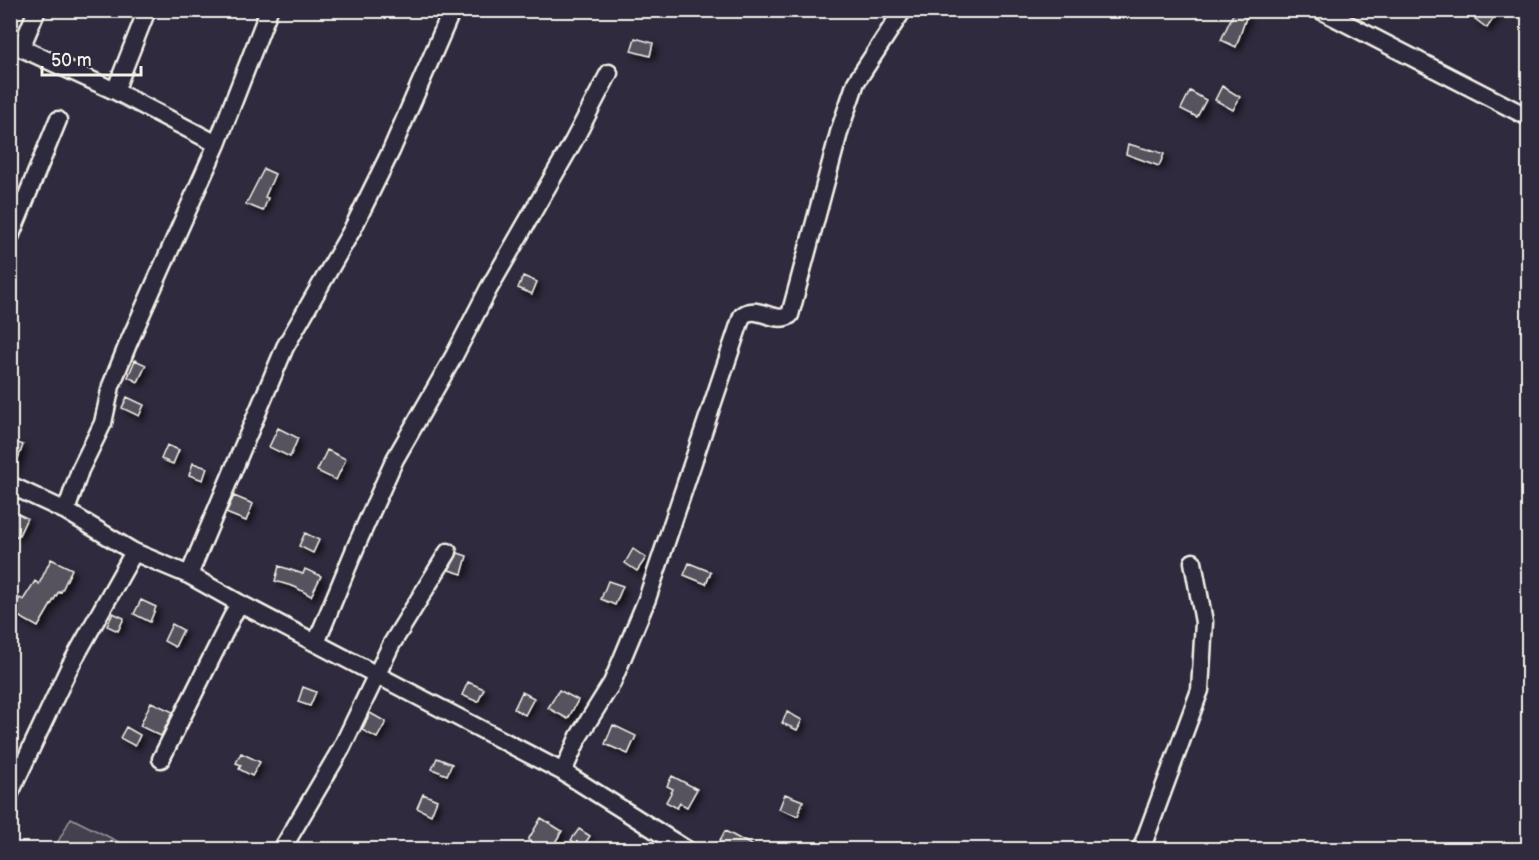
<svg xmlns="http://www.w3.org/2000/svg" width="1539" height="860" viewBox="0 0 1539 860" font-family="'Balsamiq Sans',sans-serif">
	<defs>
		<filter id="shadow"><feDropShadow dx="4" dy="4" stdDeviation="3" flood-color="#0009"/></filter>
	</defs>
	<rect width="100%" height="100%" fill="#2f2a3d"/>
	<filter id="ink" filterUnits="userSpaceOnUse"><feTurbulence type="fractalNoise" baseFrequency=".0167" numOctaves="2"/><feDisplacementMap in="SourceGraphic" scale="12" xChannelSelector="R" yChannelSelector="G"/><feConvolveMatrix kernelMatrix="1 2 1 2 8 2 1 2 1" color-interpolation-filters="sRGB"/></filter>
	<g filter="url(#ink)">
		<path fill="#454050" stroke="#9c989c" stroke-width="1.5" d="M 71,818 L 121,843 L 117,849 L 54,849 Z"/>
		<path fill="#56525f" stroke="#f4f1e8" stroke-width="1.5" filter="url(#shadow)" d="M 1235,10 L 1247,15 L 1236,47 L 1221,40 Z
			M 1479,10 L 1499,10 L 1487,28 L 1474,18 Z
			M 635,38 L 653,43 L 650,56 L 631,51 Z
			M 1222,86 L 1240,97 L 1233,110 L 1215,100 Z
			M 1190,91 L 1206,100 L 1197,117 L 1181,109 Z
			M 1128,144 L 1150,150 L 1150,149 L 1164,154 L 1159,166 L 1126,154 Z
			M 264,169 L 275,174 L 265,197 L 268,198 L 263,211 L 246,204 Z
			M 523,276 L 537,282 L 532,294 L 518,288 Z
			M 135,360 L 146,365 L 138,382 L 128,377 Z
			M 127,397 L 144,405 L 139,416 L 122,408 Z
			M 278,428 L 298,438 L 290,457 L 269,447 Z
			M 10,440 L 23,445 L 12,475 L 10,475 Z
			M 167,445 L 179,450 L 173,464 L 161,459 Z
			M 327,450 L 346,459 L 336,480 L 317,471 Z
			M 193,463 L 207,468 L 203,480 L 189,475 Z
			M 234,496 L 253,504 L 246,521 L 226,513 Z
			M 10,510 L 27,518 L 18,537 L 10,533 Z
			M 305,533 L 319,540 L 313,553 L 299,546 Z
			M 633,549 L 646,558 L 637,571 L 625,563 Z
			M 458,553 L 467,556 L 462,574 L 449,570 Z
			M 51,559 L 72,569 L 61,592 L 59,591 L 38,627 L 11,612 L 20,598 L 23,600 L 35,581 L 39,584 Z
			M 689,563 L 711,572 L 706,584 L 684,575 Z
			M 279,566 L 303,574 L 305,569 L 321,576 L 311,596 L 295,587 L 275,581 Z
			M 608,581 L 623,586 L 615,605 L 601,599 Z
			M 141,600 L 156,607 L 150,622 L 134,614 Z
			M 113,613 L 124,618 L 118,631 L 107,626 Z
			M 172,624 L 183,630 L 175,647 L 164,641 Z
			M 468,682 L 484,689 L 478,702 L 462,695 Z
			M 303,687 L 316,692 L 310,706 L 298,702 Z
			M 559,690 L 578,700 L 568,719 L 548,708 Z
			M 522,692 L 534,698 L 525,715 L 514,709 Z
			M 151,702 L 173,712 L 161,736 L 140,726 Z
			M 787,712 L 802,720 L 797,730 L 782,723 Z
			M 370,713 L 386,722 L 377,738 L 362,730 Z
			M 613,725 L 636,736 L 628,754 L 605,744 Z
			M 126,727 L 140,735 L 135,746 L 120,738 Z
			M 241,753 L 260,762 L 252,776 L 239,769 L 241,765 L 236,763 Z
			M 437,758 L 452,764 L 447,775 L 432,769 Z
			M 672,776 L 697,789 L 687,807 L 680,803 L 677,808 L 666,802 L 673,789 L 667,786 Z
			M 423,794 L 437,800 L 431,815 L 417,808 Z
			M 785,794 L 803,801 L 798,816 L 779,809 Z
			M 541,818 L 562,831 L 551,849 L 529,849 L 533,843 L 528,840 Z
			M 579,829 L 590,836 L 582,848 L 571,840 Z
			M 725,831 L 759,849 L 715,849 Z"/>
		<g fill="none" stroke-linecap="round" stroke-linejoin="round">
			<g stroke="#f4f1e8" stroke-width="21">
				<path id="minor" d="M 1320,10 L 1528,117
					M 10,43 L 115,91 L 217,144
					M 21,48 L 37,10
					M 115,91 L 147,10
					M 10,237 L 58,120
					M 10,485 L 66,511 L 134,552 L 189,575 L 239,603 L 563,772 L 687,850
					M 66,511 L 80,470 L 103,423 L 111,386 L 128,344 L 217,144 L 269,10
					M 189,575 L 285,347 L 352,230 L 391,151 L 452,10
					M 316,643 L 357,544 L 395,459 L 454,356 L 488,290 L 573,142 L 609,73
					M 161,759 L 239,603
					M 563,772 L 579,736 L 612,683 L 647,599 L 742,316 C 757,303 774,325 790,315 L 840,129 L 856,82 L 903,10
					M 10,793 L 69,668 L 134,552
					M 284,846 L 341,749 L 391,645 L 448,552
					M 1141,850 L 1200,690 L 1204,622 L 1193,562"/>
			</g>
			<use href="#minor" stroke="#2f2a3d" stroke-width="16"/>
		</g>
	</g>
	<rect width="1539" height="860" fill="none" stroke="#2f2a3d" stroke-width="36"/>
	<rect x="18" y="18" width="1503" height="824" fill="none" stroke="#f4f1e8" stroke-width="2" filter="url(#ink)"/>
	<path d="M42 66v9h99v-9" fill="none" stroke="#f4f1e8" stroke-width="3"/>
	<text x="51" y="66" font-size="18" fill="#f4f1e8" stroke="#2f2a3d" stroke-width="4.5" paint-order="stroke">50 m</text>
</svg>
